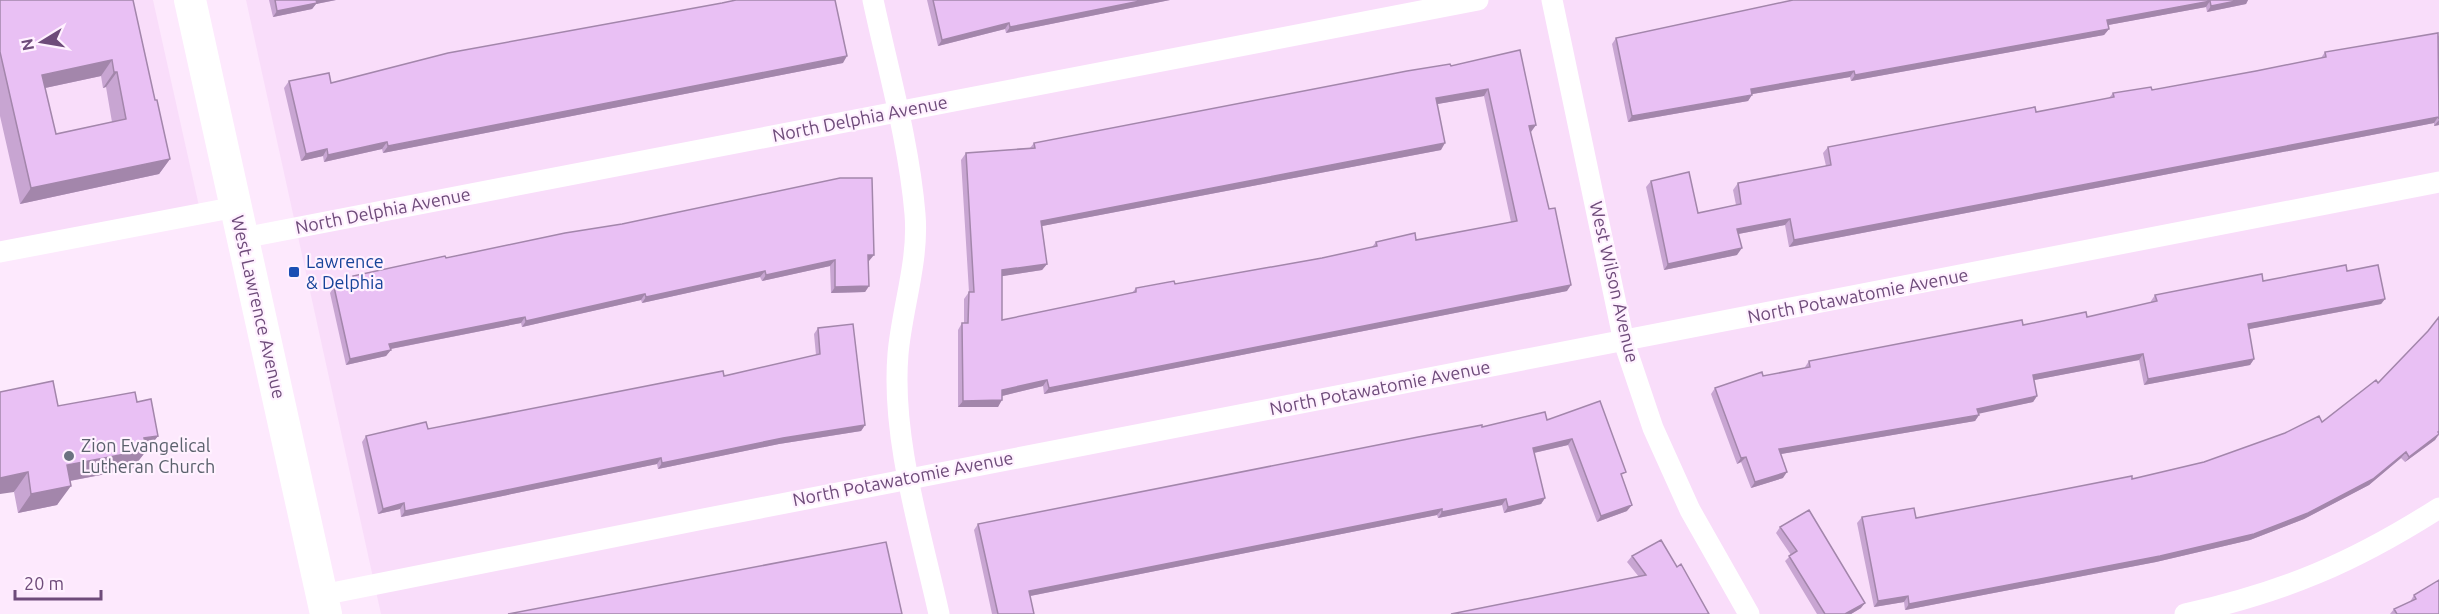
<svg xmlns="http://www.w3.org/2000/svg" width="2439" height="614" viewBox="0 0 2439 614" font-family="Ubuntu,sans-serif">
	<rect width="100%" height="100%" fill="#fde9fd"/>
	<path fill="#f9ddfa" d="M 0,0 L 153,0 L 201,215 L 0,252 Z
		M 246,0 L 2439,0 L 2439,614 L 381,614 Z"/>
	<g fill="none" stroke-linecap="round" stroke-linejoin="round">
		<path stroke="#fff" stroke-width="21" d="M 873,0 C 888,70 909,142 915,214 C 919,261 902,308 898,354 C 891,438 921,532 939,614
			M 1552,0 L 1624,342 L 1653,428 L 1690,510 L 1749,614
			M 243,238 L 1478,0
			M 0,252 L 236,207
			M 322,595 C 1027,453 1734,320 2439,182
			M 2185,614 C 2284,592 2353,563 2439,508"/>
		<path stroke="#fff" stroke-width="32" d="M 190,0 L 326,614"/>
	</g>
	<path fill="#c8a5d2" fill-rule="evenodd" d="M 0,0 L 133,0 L 155,100 L 170,159 L 159,174 L 20,204 L 0,116 ZM 101,76 L 103,88 L 106,87 L 112,122 L 56,134 L 45,88 Z
		M 269,0 L 336,0 L 316,4 L 312,9 L 273,17 Z
		M 927,0 L 1170,0 L 1006,33 L 1005,29 L 938,46 Z
		M 1793,0 L 2248,0 L 2246,4 L 2207,12 L 2206,7 L 2108,25 L 2109,29 L 2104,35 L 1851,81 L 1850,77 L 1752,94 L 1748,101 L 1628,122 L 1612,44 L 1616,38 Z
		M 2439,36 L 2439,125 L 2434,126 L 2434,123 L 1789,247 L 1785,225 L 1738,234 L 1737,255 L 1664,270 L 1646,187 L 1651,181 L 1698,213 L 1736,205 L 1733,190 L 1738,183 L 1826,166 L 1823,153 L 1828,147 L 2036,112 L 2109,98 L 2113,93 L 2152,90 L 2256,71 L 2321,58 L 2325,52 Z
		M 1520,50 L 1536,125 L 1530,132 L 1567,291 L 1044,394 L 1043,386 L 1002,396 L 998,407 L 958,407 L 958,330 L 962,323 L 964,323 L 964,299 L 969,292 L 961,160 L 966,153 L 1030,148 L 1034,143 L 1451,66 ZM 1484,96 L 1511,222 L 1416,240 L 1376,242 L 1372,247 L 1322,258 L 1175,284 L 1136,288 L 1132,293 L 1002,320 L 1002,276 L 1042,270 L 1047,264 L 1042,226 L 1441,150 L 1437,104 Z
		M 843,63 L 383,153 L 382,149 L 324,162 L 323,156 L 301,161 L 284,88 L 289,81 L 331,83 Z
		M 565,233 L 869,261 L 868,261 L 869,286 L 865,292 L 831,293 L 830,266 L 762,281 L 760,277 L 642,303 L 641,300 L 522,327 L 521,323 L 391,349 L 386,356 L 346,365 L 330,293 L 334,287 L 349,283 L 349,282 L 353,276 L 446,258 Z
		M 2347,271 L 2385,299 L 2381,304 L 2249,329 L 2254,359 L 2250,365 L 2144,385 L 2139,360 L 2034,380 L 2037,396 L 2033,402 L 1978,413 L 1979,415 L 1975,421 L 1781,454 L 1783,478 L 1751,488 L 1741,462 L 1737,464 L 1711,394 L 1715,388 L 1763,376 L 1805,368 L 1805,367 L 1809,361 L 2023,325 L 2087,317 L 2151,303 L 2151,301 L 2155,295 L 2263,281 Z
		M 818,328 L 865,425 L 861,431 L 779,444 L 658,469 L 657,464 L 401,517 L 400,509 L 378,514 L 362,442 L 366,436 L 428,429 L 724,376 L 816,355 L 814,334 Z
		M 2378,383 L 2439,434 L 2435,440 L 2405,462 L 2401,458 L 2369,485 L 2304,519 L 2250,540 L 2156,562 L 1905,610 L 1904,602 L 1874,607 L 1857,523 L 1862,517 L 1916,518 L 2132,479 L 2204,462 L 2322,422 Z
		M 137,402 L 158,436 L 132,469 L 70,481 L 57,505 L 18,513 L 14,492 L 58,406 Z
		M 1547,420 L 1622,478 L 1627,511 L 1597,522 L 1568,445 L 1534,453 L 1545,498 L 1541,504 L 1504,513 L 1502,505 L 1438,518 L 1437,515 L 1030,596 L 1034,614 L 992,614 L 974,530 L 978,524 L 1482,427 Z
		M 1780,527 L 1861,608 L 1851,614 L 1817,614 L 1785,561 L 1791,555 L 1776,533 Z
		M 1632,556 L 1677,567 L 1639,577 L 1627,562 Z
		M 2414,595 L 2439,614 L 2390,614 L 2394,609 L 2410,602 Z"/>
	<path fill="#a386ab" d="M 315,0 L 336,0 L 316,4 L 312,9 L 273,17 L 277,11 Z
		M 1145,0 L 1170,0 L 1006,33 L 1010,27 Z
		M 2241,0 L 2248,0 L 2246,4 L 2207,12 L 2211,6 Z
		M 2210,1 L 2206,7 L 2103,26 L 2107,20 Z
		M 1009,23 L 1005,29 L 938,46 L 942,40 Z
		M 2109,29 L 2104,35 L 1851,81 L 1855,75 Z
		M 847,56 L 843,63 L 383,153 L 388,146 Z
		M 112,60 L 101,76 L 31,91 L 42,75 Z
		M 1854,71 L 1850,77 L 1747,95 L 1751,89 Z
		M 114,72 L 117,72 L 106,87 L 103,88 Z
		M 1488,89 L 1484,96 L 1432,105 L 1436,98 Z
		M 1752,95 L 1748,101 L 1628,122 L 1632,116 Z
		M 2438,117 L 2434,123 L 1789,247 L 1794,240 Z
		M 2439,120 L 2439,125 L 2434,126 Z
		M 1536,125 L 1531,132 L 1525,133 L 1529,126 Z
		M 387,142 L 382,149 L 324,162 L 328,155 Z
		M 1445,143 L 1441,150 L 1037,227 L 1041,221 Z
		M 327,149 L 323,156 L 301,161 L 306,154 Z
		M 170,159 L 159,174 L 20,204 L 31,188 Z
		M 1790,219 L 1785,225 L 1733,235 L 1737,229 Z
		M 1742,248 L 1737,255 L 1664,270 L 1668,264 Z
		M 868,255 L 874,255 L 869,261 L 864,261 Z
		M 835,260 L 830,266 L 762,281 L 766,275 Z
		M 1047,264 L 1042,270 L 997,277 L 1002,270 Z
		M 765,271 L 760,277 L 642,303 L 646,297 Z
		M 1571,285 L 1567,291 L 1044,394 L 1049,388 Z
		M 869,286 L 865,292 L 831,293 L 835,287 Z
		M 645,294 L 641,300 L 522,327 L 526,321 Z
		M 2385,299 L 2381,304 L 2244,330 L 2248,324 Z
		M 525,317 L 521,323 L 385,350 L 389,344 Z
		M 391,350 L 386,356 L 346,365 L 350,359 Z
		M 2143,354 L 2139,360 L 2029,381 L 2033,375 Z
		M 2254,359 L 2250,365 L 2144,385 L 2148,379 Z
		M 1047,380 L 1043,386 L 998,397 L 1002,390 Z
		M 2037,396 L 2033,402 L 1973,415 L 1977,409 Z
		M 1002,400 L 998,407 L 958,407 L 963,401 Z
		M 1979,415 L 1975,421 L 1775,455 L 1779,449 Z
		M 865,425 L 861,431 L 779,444 L 658,469 L 662,463 L 783,438 Z
		M 2439,434 L 2435,440 L 2405,462 L 2409,457 Z
		M 158,436 L 132,469 L 53,484 L 67,465 L 144,438 Z
		M 1572,439 L 1568,445 L 1529,454 L 1533,448 Z
		M 2406,452 L 2401,458 L 2369,485 L 2304,519 L 2250,540 L 2156,562 L 1905,610 L 1909,604 Z
		M 1746,457 L 1741,462 L 1737,464 L 1741,458 Z
		M 661,458 L 657,464 L 401,517 L 405,511 Z
		M 28,472 L 14,492 L 0,494 L 0,478 Z
		M 1787,472 L 1783,478 L 1751,488 L 1755,482 Z
		M 71,486 L 57,505 L 18,513 L 31,494 Z
		M 1545,498 L 1541,504 L 1504,513 L 1508,507 Z
		M 1506,499 L 1502,505 L 1438,518 L 1442,512 Z
		M 404,503 L 400,509 L 378,514 L 383,509 Z
		M 1632,505 L 1627,511 L 1597,522 L 1601,516 Z
		M 1442,509 L 1437,515 L 1025,597 L 1029,591 Z
		M 1908,596 L 1904,602 L 1874,607 L 1878,601 Z
		M 1865,603 L 1861,608 L 1851,614 L 1845,614 Z"/>
	<path fill="#e9c0f4" stroke="#a386ab" stroke-width="1.5" fill-rule="evenodd" d="M 0,0 L 133,0 L 155,100 L 157,100 L 170,159 L 31,188 L 0,52 ZM 112,60 L 114,72 L 117,72 L 126,119 L 56,134 L 42,75 Z
		M 275,0 L 316,0 L 317,3 L 277,11 Z
		M 736,0 L 835,0 L 847,56 L 388,146 L 387,142 L 328,155 L 327,149 L 306,154 L 289,81 L 329,73 L 331,83 L 448,53 L 722,3 Z
		M 933,0 L 1145,0 L 1010,27 L 1009,23 L 942,40 Z
		M 1793,0 L 2241,0 L 2211,6 L 2210,1 L 2107,20 L 2109,29 L 1855,75 L 1854,71 L 1751,89 L 1752,95 L 1632,116 L 1616,38 Z
		M 2438,33 L 2439,119 L 2438,117 L 1794,240 L 1790,219 L 1737,229 L 1742,248 L 1668,264 L 1651,181 L 1689,172 L 1698,213 L 1741,204 L 1738,183 L 1831,165 L 1828,147 L 2035,107 L 2036,112 L 2114,97 L 2113,93 L 2151,87 L 2152,90 L 2256,71 L 2326,57 L 2325,52 Z
		M 1520,50 L 1536,125 L 1529,126 L 1549,209 L 1555,208 L 1571,285 L 1049,388 L 1047,380 L 1002,390 L 1002,400 L 963,401 L 962,323 L 968,323 L 969,292 L 974,292 L 966,153 L 1035,148 L 1034,143 L 1407,71 L 1450,64 L 1451,66 ZM 1488,89 L 1517,221 L 1416,240 L 1415,233 L 1376,242 L 1377,246 L 1322,258 L 1175,284 L 1174,281 L 1136,288 L 1136,292 L 1002,320 L 1002,270 L 1047,264 L 1041,221 L 1445,143 L 1436,98 Z
		M 840,178 L 872,178 L 874,255 L 868,255 L 869,286 L 835,287 L 835,260 L 766,275 L 765,271 L 646,297 L 645,294 L 526,321 L 525,317 L 389,344 L 391,350 L 350,359 L 334,287 L 355,282 L 353,276 L 445,256 L 446,258 L 565,233 L 622,224 Z
		M 2346,265 L 2347,271 L 2378,265 L 2385,299 L 2248,324 L 2254,359 L 2148,379 L 2143,354 L 2033,375 L 2037,396 L 1977,409 L 1979,415 L 1779,449 L 1787,472 L 1755,482 L 1746,457 L 1741,458 L 1715,388 L 1762,372 L 1763,376 L 1810,367 L 1809,361 L 2022,320 L 2023,325 L 2086,312 L 2087,317 L 2157,301 L 2155,295 L 2262,274 L 2263,281 Z
		M 2439,317 L 2439,431 L 2438,432 L 2439,434 L 2409,457 L 2406,452 L 2373,479 L 2308,513 L 2254,534 L 2160,556 L 1909,604 L 1908,596 L 1878,601 L 1862,517 L 1914,508 L 1916,518 L 2132,476 L 2132,479 L 2204,462 L 2285,433 L 2319,416 L 2322,422 L 2376,380 L 2378,383 L 2428,331 Z
		M 853,324 L 865,425 L 783,438 L 662,463 L 661,458 L 405,511 L 404,503 L 383,509 L 366,436 L 426,422 L 428,429 L 723,371 L 724,376 L 820,354 L 818,328 Z
		M 53,381 L 58,406 L 135,392 L 137,402 L 151,399 L 158,436 L 144,438 L 146,450 L 67,465 L 71,486 L 31,494 L 28,472 L 0,478 L 0,392 Z
		M 1600,401 L 1626,472 L 1621,474 L 1632,505 L 1601,516 L 1572,439 L 1533,448 L 1545,498 L 1508,507 L 1506,499 L 1442,512 L 1442,509 L 1029,591 L 1034,614 L 998,614 L 978,524 L 1418,437 L 1482,425 L 1482,427 L 1545,412 L 1547,420 Z
		M 1809,510 L 1865,603 L 1845,614 L 1825,614 L 1789,556 L 1797,551 L 1780,527 Z
		M 1661,540 L 1677,567 L 1681,564 L 1709,614 L 1451,614 L 1646,575 L 1632,556 Z
		M 886,542 L 902,614 L 508,614 Z
		M 2439,580 L 2439,614 L 2397,614 L 2394,609 L 2416,599 L 2414,595 Z"/>
	<rect fill="#1a4fb4" stroke="#fff1ff" stroke-width="2" x="288" y="266" width="12" height="12" rx="3"/>
	<circle fill="#6b7280" stroke="#fff1ff" stroke-width="2" cx="69" cy="456" r="6"/>
	<g text-anchor="middle" stroke-width="4.5" stroke-linejoin="round" paint-order="stroke">
		<g font-size="18" fill="#6e4b7a" stroke="#fff1ff">
			<text transform="translate(860 119) rotate(-11)" y="6">North Delphia Avenue</text>
			<text transform="translate(383 211) rotate(-11)" y="6">North Delphia Avenue</text>
			<text transform="translate(1614 282) rotate(77)" y="6">West Wilson Avenue</text>
			<text transform="translate(1858 296) rotate(-11)" y="6">North Potawatomie Avenue</text>
			<text transform="translate(258 307) rotate(77)" y="6">West Lawrence Avenue</text>
			<text transform="translate(1380 388) rotate(-11)" y="6">North Potawatomie Avenue</text>
			<text transform="translate(903 479) rotate(-11)" y="6">North Potawatomie Avenue</text>
		</g>
		<g font-size="18" fill="#164399" stroke="#fff1ff" text-anchor="start">
			<text x="306" y="268">Lawrence<tspan x="306" dy="21">&amp; Delphia</tspan></text>
		</g>
		<g font-size="18" fill="#5b616d" stroke="#fff1ff" text-anchor="start">
			<text x="81" y="452">Zion Evangelical<tspan x="81" dy="21">Lutheran Church</tspan></text>
		</g>
	</g>
	<g transform="translate(42 42) rotate(259)" stroke="#fff1ff" stroke-width="4.5" paint-order="stroke">
	<path d="M0-4.5L10 22L0 15L-10 22Z" fill="#6e4b7a"/>
	<text y="-9" font-size="16" font-weight="bold" text-anchor="middle" fill="#6e4b7a">N</text>
	</g>
	<path d="M15 590v9h86v-9" fill="none" stroke="#6e4b7a" stroke-width="3"/>
	<text x="24" y="590" font-size="18" fill="#6e4b7a" stroke="#fff1ff" stroke-width="4.5" paint-order="stroke">20 m</text>
</svg>
